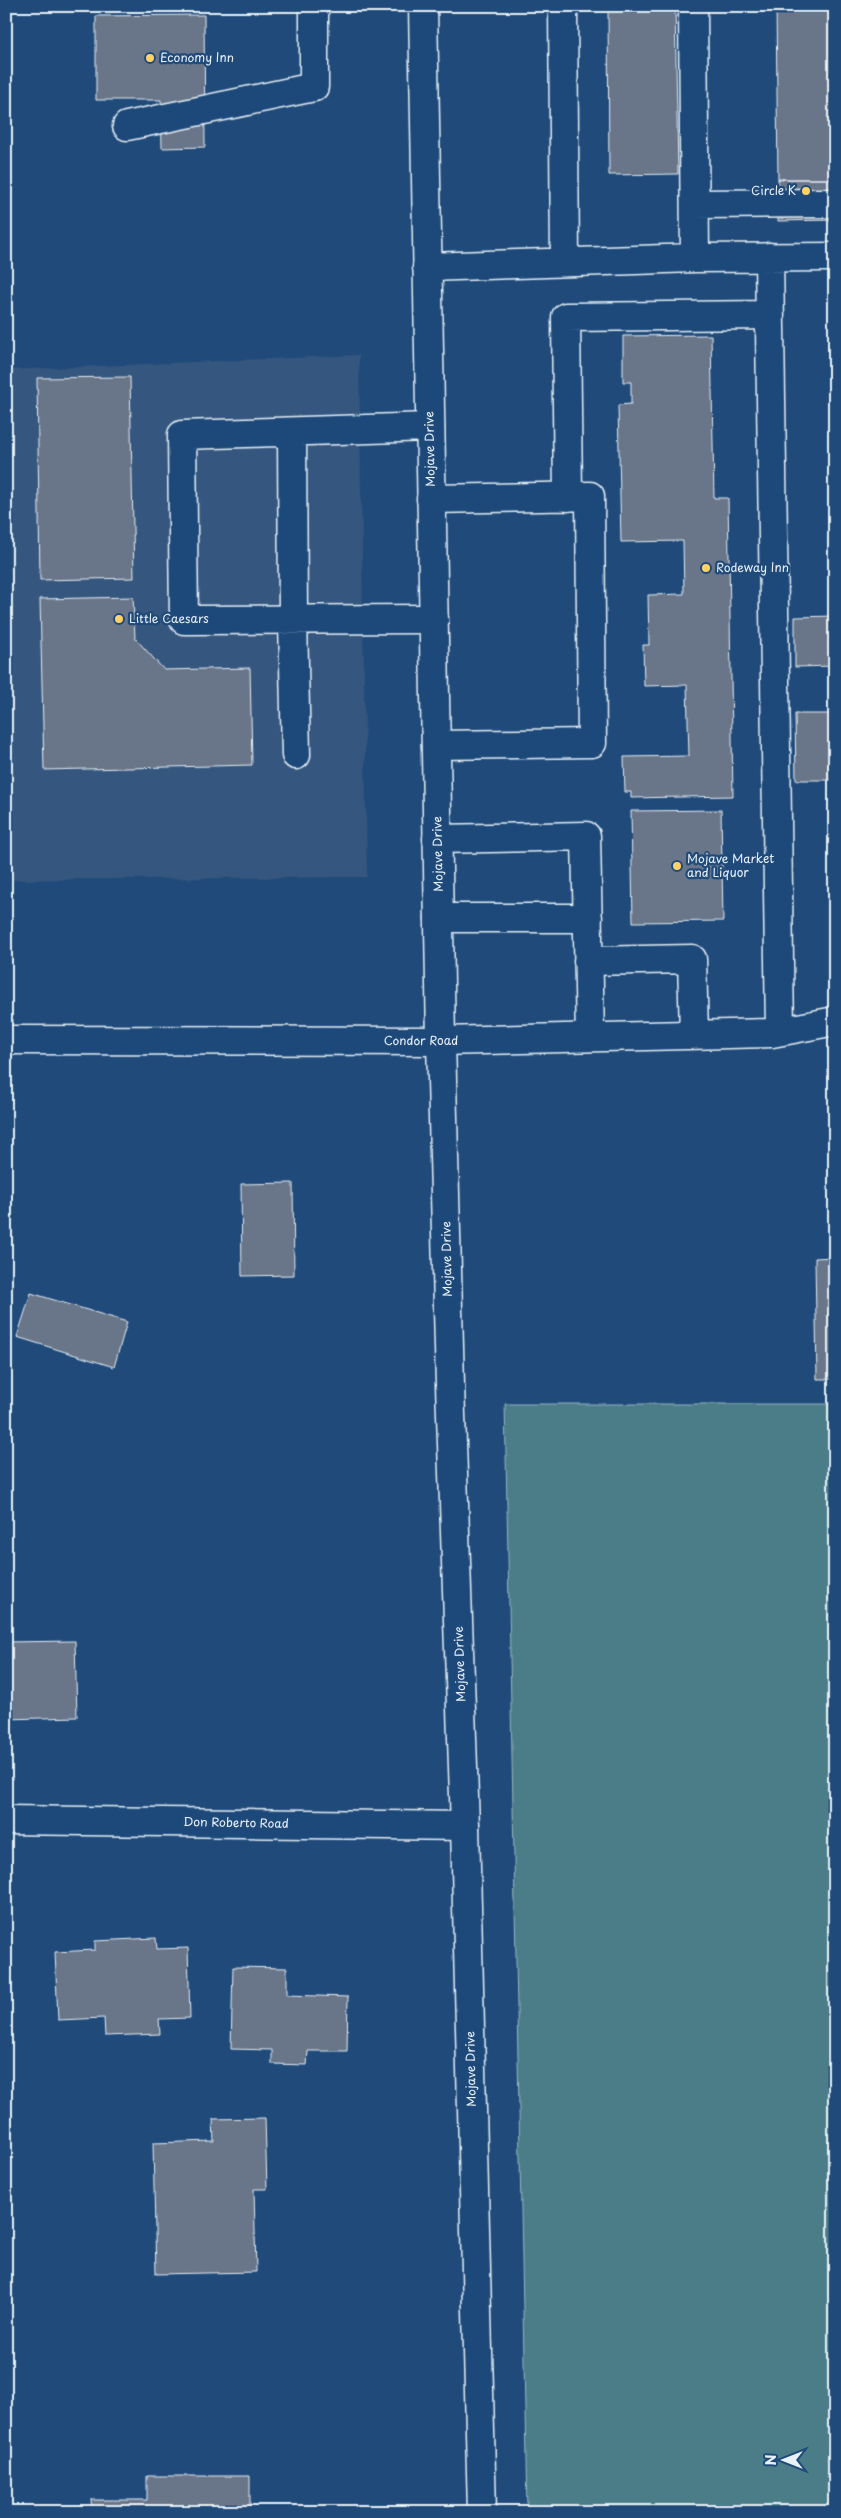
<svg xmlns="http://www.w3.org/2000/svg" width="841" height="2518" viewBox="0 0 841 2518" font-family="'Playpen Sans',sans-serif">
	<rect width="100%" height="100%" fill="#1f4a7a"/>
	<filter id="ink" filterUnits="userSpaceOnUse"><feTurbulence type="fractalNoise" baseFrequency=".02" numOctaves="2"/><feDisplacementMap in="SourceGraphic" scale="10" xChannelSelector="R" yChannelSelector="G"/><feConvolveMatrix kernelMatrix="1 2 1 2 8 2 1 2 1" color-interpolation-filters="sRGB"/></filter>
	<g filter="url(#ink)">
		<path fill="#35577e" d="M 359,355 L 367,877 L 6,880 L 6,370 Z"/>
		<path fill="#4b7d89" stroke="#9ab7c0" d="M 505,1404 L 835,1404 L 835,2512 L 527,2512 Z"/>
		<path fill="#697588" stroke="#e8f1f8" d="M 608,6 L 675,6 L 678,174 L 609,175 Z
			M 776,6 L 835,6 L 835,179 L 778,179 Z
			M 204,15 L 205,147 L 162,148 L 161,100 L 96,100 L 96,16 Z
			M 778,179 L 835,179 L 835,220 L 778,221 Z
			M 711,335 L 714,498 L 728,498 L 733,796 L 631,798 L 631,792 L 625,792 L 624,757 L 689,756 L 687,685 L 644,686 L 643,645 L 649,645 L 648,595 L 684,594 L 683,541 L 621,542 L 618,405 L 631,404 L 631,382 L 623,382 L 623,336 Z
			M 130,377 L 134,578 L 40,580 L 37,378 Z
			M 133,597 L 135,638 L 164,670 L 250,668 L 252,765 L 44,770 L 40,599 Z
			M 835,616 L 835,666 L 795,667 L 795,617 Z
			M 795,714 L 832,714 L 833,780 L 796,780 Z
			M 721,810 L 723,921 L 633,922 L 631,811 Z
			M 293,1183 L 294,1275 L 242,1276 L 241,1184 Z
			M 835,1257 L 835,1379 L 817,1379 L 815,1258 Z
			M 31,1293 L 127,1322 L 114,1367 L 17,1337 Z
			M 75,1641 L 77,1717 L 6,1719 L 6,1642 Z
			M 156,1938 L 157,1949 L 188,1948 L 190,2018 L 159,2019 L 160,2034 L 105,2036 L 104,2018 L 58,2020 L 55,1952 L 95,1950 L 95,1941 Z
			M 233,1967 L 287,1968 L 287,1995 L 348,1997 L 347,2051 L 308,2051 L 307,2065 L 272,2064 L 272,2050 L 231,2049 Z
			M 265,2118 L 267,2189 L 254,2189 L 256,2272 L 156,2274 L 153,2143 L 214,2141 L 213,2119 Z
			M 147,2476 L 250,2476 L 250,2512 L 92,2512 L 91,2500 L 147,2500 Z"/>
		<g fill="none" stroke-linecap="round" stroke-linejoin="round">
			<g stroke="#e8f1f8" stroke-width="31">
				<path id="minor" d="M 563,6 L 565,262
					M 693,6 L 695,258
					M 127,126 L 314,87 L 314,6
					M 695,204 L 835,203
					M 769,257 L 780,1031
					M 427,267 L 695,258 L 835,257
					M 430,427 L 182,435 L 184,620 L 434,619
					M 292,432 L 293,620 L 296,755
					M 568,497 L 566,317 L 770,315
					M 431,499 L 590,496 L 592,743 L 436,745
					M 437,839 L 586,836 L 590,1037
					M 439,918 L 588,918
					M 588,961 L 692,959 L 694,1034
					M 6,1040 L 441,1041 L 772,1033 L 835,1021
					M 6,1820 L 465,1826"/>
			</g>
			<g stroke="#e8f1f8" stroke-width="31">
				<path id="major" d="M 423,6 L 441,1041 L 450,1385 L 465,1826 L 482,2512"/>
			</g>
			<use href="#minor" stroke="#1f4a7a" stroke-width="28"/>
			<use href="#major" stroke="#1f4a7a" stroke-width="28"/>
		</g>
	</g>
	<g fill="#ffd166" stroke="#1f4a7a" stroke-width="2">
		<circle cx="150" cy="58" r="5"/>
		<circle cx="806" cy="191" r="5"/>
		<circle cx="706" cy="568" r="5"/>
		<circle cx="119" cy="619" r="5"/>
		<circle cx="677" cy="866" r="5"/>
	</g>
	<g text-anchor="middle" stroke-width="4.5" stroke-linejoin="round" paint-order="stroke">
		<g font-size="12" fill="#e8f1f8" stroke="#1f4a7a" text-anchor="start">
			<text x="160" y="62">Economy Inn</text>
			<text x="796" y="195" text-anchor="end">Circle K</text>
			<text x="716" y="572">Rodeway Inn</text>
			<text x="129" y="623">Little Caesars</text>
			<text x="687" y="863">Mojave Market<tspan x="687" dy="14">and Liquor</tspan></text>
		</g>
		<g font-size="12" fill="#e8f1f8" stroke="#1f4a7a">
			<text transform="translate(430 449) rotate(-91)" y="4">Mojave Drive</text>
			<text transform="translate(438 854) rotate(-91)" y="4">Mojave Drive</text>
			<text x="421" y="1045">Condor Road</text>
			<text transform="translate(447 1259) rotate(-91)" y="4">Mojave Drive</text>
			<text transform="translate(460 1664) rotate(-92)" y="4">Mojave Drive</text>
			<text transform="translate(236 1823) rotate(1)" y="4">Don Roberto Road</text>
			<text transform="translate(471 2069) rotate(-91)" y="4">Mojave Drive</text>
		</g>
	</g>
	<rect width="841" height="2518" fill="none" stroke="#1f4a7a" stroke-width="25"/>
	<rect x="12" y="12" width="816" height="2493" fill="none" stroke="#e8f1f8" stroke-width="2" filter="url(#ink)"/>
	<g transform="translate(784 2460) rotate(270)" stroke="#1f4a7a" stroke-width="4" paint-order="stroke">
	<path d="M0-4L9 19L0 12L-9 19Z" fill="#e8f1f8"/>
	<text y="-8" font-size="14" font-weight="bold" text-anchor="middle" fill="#e8f1f8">N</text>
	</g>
</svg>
